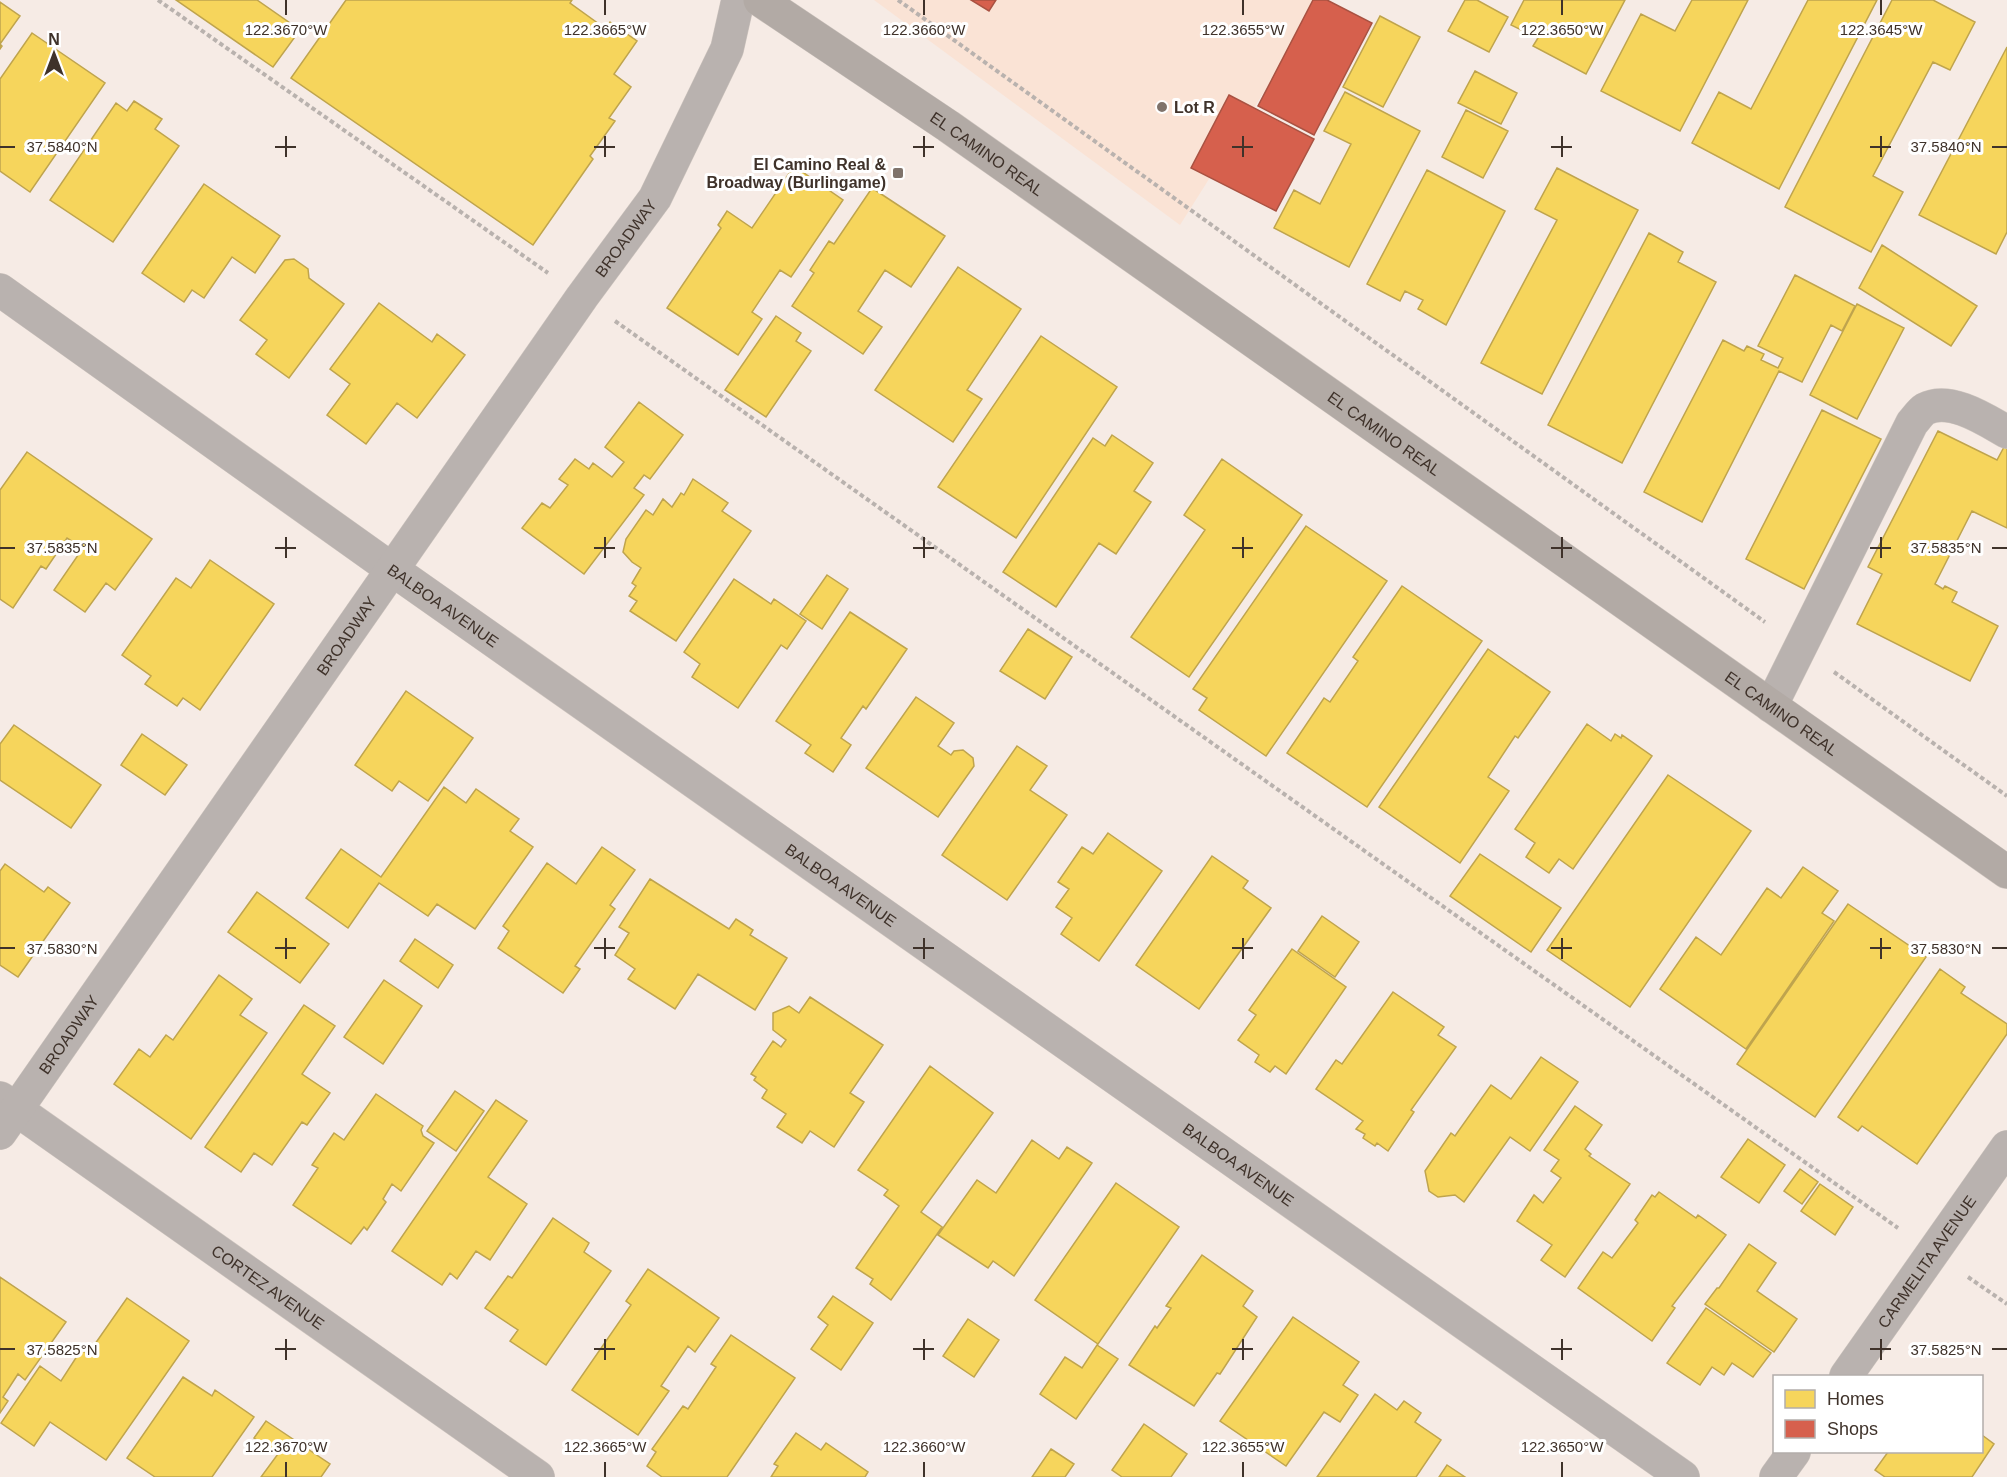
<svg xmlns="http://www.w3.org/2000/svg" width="2007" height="1477" viewBox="0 0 2007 1477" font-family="Helvetica,sans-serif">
	<rect width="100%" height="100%" fill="#f6ebe5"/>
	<path fill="#fae3d5" d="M 874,0 L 1322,0 L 1180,225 Z"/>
	<path fill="#f6d55c" stroke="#bfa44d" stroke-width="1.5" d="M 176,0 L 257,0 L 300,30 L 273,67 Z
		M 346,0 L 572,0 L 570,3 L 606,29 L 610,22 L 637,41 L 614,74 L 631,87 L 609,118 L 615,121 L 590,156 L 593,159 L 533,245 L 291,78 Z
		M 1465,0 L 1477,0 L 1508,17 L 1489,52 L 1448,31 Z
		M 1524,0 L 1625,0 L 1586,74 L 1533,46 L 1538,38 L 1511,25 Z
		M 1692,0 L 1748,0 L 1680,131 L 1601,91 L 1641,14 L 1675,31 Z
		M 1808,0 L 1877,0 L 1779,189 L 1692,143 L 1719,92 L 1751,109 Z
		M 1892,0 L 1933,0 L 1975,22 L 1950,70 L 1933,62 L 1873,176 L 1903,192 L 1871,252 L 1785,207 Z
		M 0,2 L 20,16 L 0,44 L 2,46 L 0,49 Z
		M 1380,16 L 1420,37 L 1383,107 L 1343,87 Z
		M 32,33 L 105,83 L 30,192 L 0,171 L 0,79 Z
		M 2007,47 L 2007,232 L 1996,254 L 1919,215 Z
		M 1475,71 L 1517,93 L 1501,124 L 1458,103 Z
		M 1345,92 L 1420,131 L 1349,267 L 1274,228 L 1294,190 L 1320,204 L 1351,144 L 1324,131 Z
		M 134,101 L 162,119 L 155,129 L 179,146 L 113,242 L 50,200 L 116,103 L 127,111 Z
		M 1466,110 L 1508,131 L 1483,178 L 1442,157 Z
		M 794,166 L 843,200 L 791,277 L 780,270 L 752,312 L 762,319 L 738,355 L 667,308 L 721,228 L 718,225 L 727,211 L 752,228 Z
		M 1557,168 L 1638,210 L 1542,394 L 1481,363 L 1557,220 L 1535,209 Z
		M 1427,170 L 1505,211 L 1446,325 L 1418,309 L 1423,300 L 1405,291 L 1400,301 L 1367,284 Z
		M 204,184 L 280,236 L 255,273 L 232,257 L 204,298 L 192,290 L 184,302 L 142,273 Z
		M 872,188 L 945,236 L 911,287 L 885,270 L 858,311 L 882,327 L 863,354 L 792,306 L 814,273 L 810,270 L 829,241 L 834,244 Z
		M 1649,233 L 1683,252 L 1678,262 L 1716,282 L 1622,463 L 1548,425 Z
		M 1882,245 L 1977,306 L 1951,346 L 1859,288 Z
		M 294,259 L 308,269 L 309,278 L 344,304 L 289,378 L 256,354 L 267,340 L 240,320 L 285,260 Z
		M 958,267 L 1021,309 L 967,390 L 982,399 L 953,442 L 875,390 Z
		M 1795,275 L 1855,306 L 1842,331 L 1831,325 L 1802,382 L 1779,371 L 1702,522 L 1644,492 L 1723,340 L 1744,351 L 1747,346 L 1764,354 L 1761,360 L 1778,368 L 1783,358 L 1758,346 Z
		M 379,303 L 432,342 L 437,334 L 465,355 L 417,418 L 397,403 L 366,444 L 327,415 L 350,384 L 330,369 Z
		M 1857,304 L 1904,328 L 1857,419 L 1810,395 Z
		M 776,316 L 801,333 L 796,341 L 811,351 L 766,417 L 725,390 Z
		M 1041,336 L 1117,387 L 1016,538 L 938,487 Z
		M 639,402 L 683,435 L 650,479 L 644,475 L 634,488 L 644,495 L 584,574 L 522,528 L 542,503 L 550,508 L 568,485 L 559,479 L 575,459 L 589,469 L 593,463 L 612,477 L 624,462 L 605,447 Z
		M 1822,410 L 1881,439 L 1804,589 L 1746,559 Z
		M 1938,431 L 1997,460 L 2004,447 L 2007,449 L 2007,528 L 1972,511 L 1935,584 L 1943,589 L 1945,586 L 1957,592 L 1952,602 L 1998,626 L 1970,681 L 1857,624 L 1882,574 L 1868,567 Z
		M 1112,435 L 1153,463 L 1134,491 L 1151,502 L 1116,554 L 1099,543 L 1056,607 L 1003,572 L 1093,438 L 1105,446 Z
		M 27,452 L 152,539 L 115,590 L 106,583 L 85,612 L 54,590 L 83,548 L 67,538 L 46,569 L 41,566 L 13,608 L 0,599 L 0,490 Z
		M 1222,459 L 1302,515 L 1189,677 L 1131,637 L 1205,530 L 1184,515 Z
		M 693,479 L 728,503 L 722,511 L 751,531 L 676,641 L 630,611 L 637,601 L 629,596 L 636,586 L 632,583 L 641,568 L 632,562 L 623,552 L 626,539 L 646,510 L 653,515 L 663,499 L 672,507 L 681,493 L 684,495 Z
		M 1306,526 L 1387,581 L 1266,756 L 1199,710 L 1207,698 L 1193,689 Z
		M 210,560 L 274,604 L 200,710 L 183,698 L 177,706 L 145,684 L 151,676 L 122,655 L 176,578 L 191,588 Z
		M 827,575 L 848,589 L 822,629 L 800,614 Z
		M 734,579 L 771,604 L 774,599 L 806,621 L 787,649 L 781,645 L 738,708 L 692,677 L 700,664 L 684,652 Z
		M 1402,586 L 1482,641 L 1367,807 L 1287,753 L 1324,698 L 1330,702 L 1358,661 L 1353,657 Z
		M 850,612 L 907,649 L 866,709 L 863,706 L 841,738 L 851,745 L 833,772 L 805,753 L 811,745 L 776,721 Z
		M 1028,629 L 1072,657 L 1045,699 L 1000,671 Z
		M 1488,649 L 1550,692 L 1518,738 L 1515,736 L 1488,777 L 1509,791 L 1460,863 L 1379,807 Z
		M 406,691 L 473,738 L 428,801 L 399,781 L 392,791 L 355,765 Z
		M 916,697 L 954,723 L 938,746 L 951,755 L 954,751 L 963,750 L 973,758 L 974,766 L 938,817 L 866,768 Z
		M 1587,724 L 1611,741 L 1615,734 L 1621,738 L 1622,735 L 1652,756 L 1573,869 L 1559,859 L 1549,873 L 1526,857 L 1535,843 L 1515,829 Z
		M 14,725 L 101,785 L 71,828 L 0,780 L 0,744 Z
		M 142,734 L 187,765 L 165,795 L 121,765 Z
		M 1017,746 L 1047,766 L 1030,790 L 1067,815 L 1007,900 L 942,855 Z
		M 1668,775 L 1751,831 L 1630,1007 L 1547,950 Z
		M 444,787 L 466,803 L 476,789 L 519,819 L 510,831 L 533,847 L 475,929 L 437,904 L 428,916 L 379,883 L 348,928 L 306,898 L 341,849 L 381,877 Z
		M 1108,833 L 1162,871 L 1099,961 L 1061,934 L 1072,918 L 1056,907 L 1069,889 L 1058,882 L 1082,847 L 1093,854 Z
		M 602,847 L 635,870 L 610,905 L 615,909 L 575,966 L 580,969 L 563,993 L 498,948 L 509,931 L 503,926 L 547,863 L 576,884 Z
		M 1480,854 L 1561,908 L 1531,952 L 1450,896 Z
		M 1212,856 L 1248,881 L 1243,888 L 1271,908 L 1199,1009 L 1136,965 Z
		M 5,864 L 44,892 L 48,887 L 70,903 L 18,977 L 0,965 L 0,871 Z
		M 1803,867 L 1838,891 L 1822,913 L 1834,921 L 1746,1049 L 1660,989 L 1696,937 L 1721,955 L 1767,888 L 1781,898 Z
		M 650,879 L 729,929 L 736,919 L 753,930 L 750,935 L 787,958 L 755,1010 L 698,974 L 675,1009 L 628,979 L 635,969 L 615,955 L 629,933 L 619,927 Z
		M 257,892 L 329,944 L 300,983 L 228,932 Z
		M 1848,904 L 1926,957 L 1815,1117 L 1737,1064 Z
		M 1322,916 L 1359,942 L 1335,977 L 1298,951 Z
		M 415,939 L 453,965 L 438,988 L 400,961 Z
		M 1292,949 L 1346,987 L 1286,1074 L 1275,1066 L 1270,1072 L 1255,1062 L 1259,1055 L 1238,1040 L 1256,1015 L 1249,1010 Z
		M 1940,969 L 1965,987 L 1961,993 L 2007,1024 L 2007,1034 L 1917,1164 L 1862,1126 L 1858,1131 L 1838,1117 Z
		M 219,975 L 252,999 L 240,1015 L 267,1033 L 191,1139 L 114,1084 L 139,1049 L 150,1057 L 166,1035 L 173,1040 Z
		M 384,980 L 422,1006 L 383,1064 L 344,1037 Z
		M 1393,992 L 1444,1027 L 1438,1035 L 1456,1047 L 1411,1110 L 1414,1112 L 1388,1151 L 1377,1143 L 1375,1146 L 1363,1138 L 1365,1134 L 1356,1129 L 1363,1121 L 1316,1089 L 1336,1060 L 1342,1064 Z
		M 810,997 L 883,1045 L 850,1093 L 864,1102 L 834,1147 L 810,1131 L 802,1143 L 777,1127 L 786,1114 L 762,1098 L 767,1090 L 754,1080 L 756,1077 L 751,1074 L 773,1041 L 781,1047 L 786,1040 L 773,1030 L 773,1013 L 789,1006 L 799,1013 Z
		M 304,1005 L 335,1026 L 302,1074 L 330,1093 L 307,1125 L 302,1122 L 272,1165 L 254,1153 L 241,1172 L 205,1147 Z
		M 1541,1057 L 1578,1082 L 1530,1151 L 1510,1137 L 1464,1202 L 1455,1195 L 1438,1197 L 1429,1191 L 1425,1171 L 1451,1133 L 1455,1136 L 1491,1085 L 1511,1099 Z
		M 930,1066 L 993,1113 L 921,1212 L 942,1227 L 891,1300 L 870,1284 L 873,1279 L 856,1268 L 899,1206 L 884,1195 L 888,1190 L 858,1170 Z
		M 455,1091 L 484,1111 L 456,1151 L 427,1131 Z
		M 376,1094 L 423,1126 L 421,1130 L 423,1136 L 434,1143 L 401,1191 L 392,1184 L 383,1199 L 386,1202 L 367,1230 L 364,1227 L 351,1244 L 293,1205 L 318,1168 L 312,1165 L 334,1133 L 344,1140 Z
		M 496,1100 L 527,1121 L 488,1177 L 527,1204 L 490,1260 L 476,1251 L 457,1279 L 450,1273 L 442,1285 L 392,1251 Z
		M 1575,1106 L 1602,1125 L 1585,1149 L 1591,1154 L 1589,1156 L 1630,1184 L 1565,1277 L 1541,1260 L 1552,1245 L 1517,1221 L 1534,1195 L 1543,1203 L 1561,1178 L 1551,1171 L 1559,1160 L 1544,1150 Z
		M 1748,1139 L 1785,1165 L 1759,1203 L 1721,1177 Z
		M 1032,1140 L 1059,1159 L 1067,1147 L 1092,1163 L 1014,1276 L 993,1261 L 988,1268 L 938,1235 L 977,1180 L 996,1193 Z
		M 1800,1169 L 1818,1182 L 1802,1204 L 1784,1191 Z
		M 1116,1183 L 1179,1227 L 1098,1344 L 1035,1300 Z
		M 1820,1184 L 1853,1207 L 1835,1235 L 1801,1211 Z
		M 1659,1192 L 1696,1218 L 1698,1215 L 1726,1235 L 1672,1306 L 1675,1308 L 1652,1341 L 1578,1288 L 1603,1252 L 1612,1258 L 1638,1223 L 1635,1220 L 1652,1195 L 1655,1197 Z
		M 553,1218 L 589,1243 L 584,1252 L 611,1271 L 546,1365 L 510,1341 L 518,1330 L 485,1308 L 508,1276 L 512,1278 Z
		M 1749,1244 L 1776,1263 L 1757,1291 L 1797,1319 L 1774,1352 L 1705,1304 L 1717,1288 L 1719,1288 Z
		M 1202,1255 L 1253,1291 L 1243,1306 L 1257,1317 L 1220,1374 L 1217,1373 L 1194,1406 L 1129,1365 L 1155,1326 L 1157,1328 L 1171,1308 L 1166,1306 Z
		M 648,1269 L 719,1318 L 695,1352 L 688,1346 L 661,1386 L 669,1391 L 638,1435 L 572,1390 L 631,1305 L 626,1301 Z
		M 0,1277 L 66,1322 L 25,1380 L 18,1374 L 3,1397 L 8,1401 L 0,1413 Z
		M 833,1296 L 873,1323 L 841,1370 L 811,1349 L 828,1325 L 818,1317 Z
		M 127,1298 L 189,1341 L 106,1460 L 50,1422 L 34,1446 L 1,1423 L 40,1366 L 61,1381 L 81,1350 L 88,1354 Z
		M 1706,1308 L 1771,1353 L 1753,1377 L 1732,1363 L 1724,1375 L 1712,1367 L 1700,1385 L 1667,1363 Z
		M 1293,1317 L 1359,1362 L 1343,1385 L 1358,1395 L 1340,1422 L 1324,1412 L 1286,1466 L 1220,1421 Z
		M 968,1319 L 999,1340 L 974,1377 L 943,1356 Z
		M 731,1335 L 795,1378 L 727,1477 L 662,1477 L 647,1466 L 656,1452 L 652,1449 L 683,1406 L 688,1409 L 716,1367 L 711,1364 Z
		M 1097,1345 L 1118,1359 L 1076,1419 L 1040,1394 L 1065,1357 L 1082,1368 Z
		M 183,1377 L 212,1396 L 215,1390 L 254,1417 L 212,1477 L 155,1477 L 127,1458 Z
		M 1375,1394 L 1397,1410 L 1404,1401 L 1421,1413 L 1415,1422 L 1441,1440 L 1416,1477 L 1317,1477 Z
		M 266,1421 L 330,1464 L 321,1477 L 261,1477 L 278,1454 L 254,1438 Z
		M 1144,1424 L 1187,1454 L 1171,1477 L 1122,1477 L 1112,1470 Z
		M 796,1433 L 821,1450 L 826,1443 L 868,1472 L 865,1477 L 771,1477 L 778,1466 L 774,1464 Z
		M 1982,1435 L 1994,1444 L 1972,1477 L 1885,1477 L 1875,1470 L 1888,1452 L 1982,1452 Z
		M 1051,1449 L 1074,1464 L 1065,1477 L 1032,1477 Z
		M 1447,1465 L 1465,1477 L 1439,1477 Z"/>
	<path fill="#d6604d" stroke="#a95242" stroke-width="1.5" d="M 971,0 L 996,0 L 989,11 Z
		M 1313,0 L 1327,0 L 1372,23 L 1314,135 L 1258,106 Z
		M 1229,95 L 1314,139 L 1276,211 L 1191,168 Z"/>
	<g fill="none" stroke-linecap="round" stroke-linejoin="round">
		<g stroke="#d0c7c1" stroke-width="34">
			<g id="minor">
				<path id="s1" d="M 0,290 L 393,570 L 1683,1477"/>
				<path d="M 1771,706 L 1912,423 C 1916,419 1920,412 1925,409 C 1950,396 1986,420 2007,432"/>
				<path id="s2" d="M 0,1098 L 538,1477"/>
				<path id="s3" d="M 0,1133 L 582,297 L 655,198 L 727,49 L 738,0"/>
				<path id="s4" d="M 1846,1376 L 2007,1147"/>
				<path d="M 1776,1477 L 1794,1452"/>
			</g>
		</g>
		<g stroke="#d0c7c1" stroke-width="34">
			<g id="major">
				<path id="s5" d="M 760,0 L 948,126 L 2007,872"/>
			</g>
		</g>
		<path stroke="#b9b2ae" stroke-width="4" stroke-dasharray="4.5 3" stroke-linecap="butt" d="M 158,0 L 548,273
			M 898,0 L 1765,622
			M 615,321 L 1898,1228
			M 1834,672 L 2007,796
			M 1968,1277 L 2007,1304"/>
		<use href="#minor" stroke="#b9b2af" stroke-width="33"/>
		<use href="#major" stroke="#b2aaa5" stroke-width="33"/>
	</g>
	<path fill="none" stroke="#3f322a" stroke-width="2" d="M 286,0 L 286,15M 605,0 L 605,15M 924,0 L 924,15M 1243,0 L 1243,15M 1562,0 L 1562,15M 1881,0 L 1881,15M 286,136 L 286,157M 605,136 L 605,157M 924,136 L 924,157M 1243,136 L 1243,157M 1562,136 L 1562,157M 1881,136 L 1881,157M 0,147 L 15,147M 275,147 L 296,147M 594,147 L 615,147M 913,147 L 934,147M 1232,147 L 1253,147M 1551,147 L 1572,147M 1870,147 L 1891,147M 1992,147 L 2007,147M 286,537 L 286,558M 605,537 L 605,558M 924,537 L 924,558M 1243,537 L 1243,558M 1562,537 L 1562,558M 1881,537 L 1881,558M 0,548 L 15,548M 275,548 L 296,548M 594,548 L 615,548M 913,548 L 934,548M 1232,548 L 1253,548M 1551,548 L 1572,548M 1870,548 L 1891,548M 1992,548 L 2007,548M 286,938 L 286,959M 605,938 L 605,959M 924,938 L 924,959M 1243,938 L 1243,959M 1562,938 L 1562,959M 1881,938 L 1881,959M 0,948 L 15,948M 275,948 L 296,948M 594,948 L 615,948M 913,948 L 934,948M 1232,948 L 1253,948M 1551,948 L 1572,948M 1870,948 L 1891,948M 1992,948 L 2007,948M 286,1339 L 286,1360M 605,1339 L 605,1360M 924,1339 L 924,1360M 1243,1339 L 1243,1360M 1562,1339 L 1562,1360M 1881,1339 L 1881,1360M 0,1349 L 15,1349M 275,1349 L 296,1349M 594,1349 L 615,1349M 913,1349 L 934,1349M 1232,1349 L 1253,1349M 1551,1349 L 1572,1349M 1870,1349 L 1891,1349M 1992,1349 L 2007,1349M 286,1462 L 286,1477M 605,1462 L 605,1477M 924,1462 L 924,1477M 1243,1462 L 1243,1477M 1562,1462 L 1562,1477"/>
	<g fill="#7f736b" stroke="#fff" stroke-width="2">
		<circle cx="1162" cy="107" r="6"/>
		<rect x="892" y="167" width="12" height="12" rx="3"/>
	</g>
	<g text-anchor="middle" stroke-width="6" stroke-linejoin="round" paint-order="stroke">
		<g font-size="16" font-weight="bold" fill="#3f322a" stroke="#fff" text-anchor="start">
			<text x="1174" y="113">Lot R</text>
			<text x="886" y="170" text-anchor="end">El Camino Real &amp;<tspan x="886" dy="18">Broadway (Burlingame)</tspan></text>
		</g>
		<g font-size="16" fill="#3f322a" stroke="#fff">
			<text dy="6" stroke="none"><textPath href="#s5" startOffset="274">EL CAMINO REAL</textPath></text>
			<text dy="6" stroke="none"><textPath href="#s3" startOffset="1092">BROADWAY</textPath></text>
			<text dy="6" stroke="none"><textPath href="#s5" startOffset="760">EL CAMINO REAL</textPath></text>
			<text dy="6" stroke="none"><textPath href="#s1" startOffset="544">BALBOA AVENUE</textPath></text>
			<text dy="6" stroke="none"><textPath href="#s3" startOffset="606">BROADWAY</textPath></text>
			<text dy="6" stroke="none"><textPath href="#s5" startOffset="1246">EL CAMINO REAL</textPath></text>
			<text dy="6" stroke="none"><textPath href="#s1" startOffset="1030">BALBOA AVENUE</textPath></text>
			<text dy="6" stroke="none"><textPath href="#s3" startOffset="120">BROADWAY</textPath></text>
			<text dy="6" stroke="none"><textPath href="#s1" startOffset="1516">BALBOA AVENUE</textPath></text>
			<text dy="6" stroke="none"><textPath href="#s4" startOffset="140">CARMELITA AVENUE</textPath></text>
			<text dy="6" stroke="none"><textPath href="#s2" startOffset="328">CORTEZ AVENUE</textPath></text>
		</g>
	</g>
	<g font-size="15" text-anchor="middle" fill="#3f322a" stroke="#fff" stroke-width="6" stroke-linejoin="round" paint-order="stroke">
		<text x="286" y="35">122.3670°W</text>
		<text x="605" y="35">122.3665°W</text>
		<text x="924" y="35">122.3660°W</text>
		<text x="1243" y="35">122.3655°W</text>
		<text x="1562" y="35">122.3650°W</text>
		<text x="1881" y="35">122.3645°W</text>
		<text x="62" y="152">37.5840°N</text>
		<text x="1946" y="152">37.5840°N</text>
		<text x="62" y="553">37.5835°N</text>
		<text x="1946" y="553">37.5835°N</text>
		<text x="62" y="954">37.5830°N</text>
		<text x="1946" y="954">37.5830°N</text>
		<text x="62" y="1355">37.5825°N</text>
		<text x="1946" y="1355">37.5825°N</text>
		<text x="286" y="1452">122.3670°W</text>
		<text x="605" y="1452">122.3665°W</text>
		<text x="924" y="1452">122.3660°W</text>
		<text x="1243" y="1452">122.3655°W</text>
		<text x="1562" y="1452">122.3650°W</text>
	</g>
	<rect x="1773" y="1375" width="210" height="78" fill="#ffffff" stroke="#b2adaa" stroke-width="1.5"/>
	<rect x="1785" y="1390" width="30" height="18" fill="#f6d55c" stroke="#b2adaa" stroke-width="1.5"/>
	<text x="1827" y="1405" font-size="18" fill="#3f322a">Homes</text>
	<rect x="1785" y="1420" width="30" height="18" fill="#d6604d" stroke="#b2adaa" stroke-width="1.5"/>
	<text x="1827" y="1435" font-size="18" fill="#3f322a">Shops</text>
	<g transform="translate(54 54)" stroke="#ffffff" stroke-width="4.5" paint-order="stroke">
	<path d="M0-4.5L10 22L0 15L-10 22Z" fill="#3f322a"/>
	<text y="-9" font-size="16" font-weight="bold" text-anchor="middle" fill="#3f322a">N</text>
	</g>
</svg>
